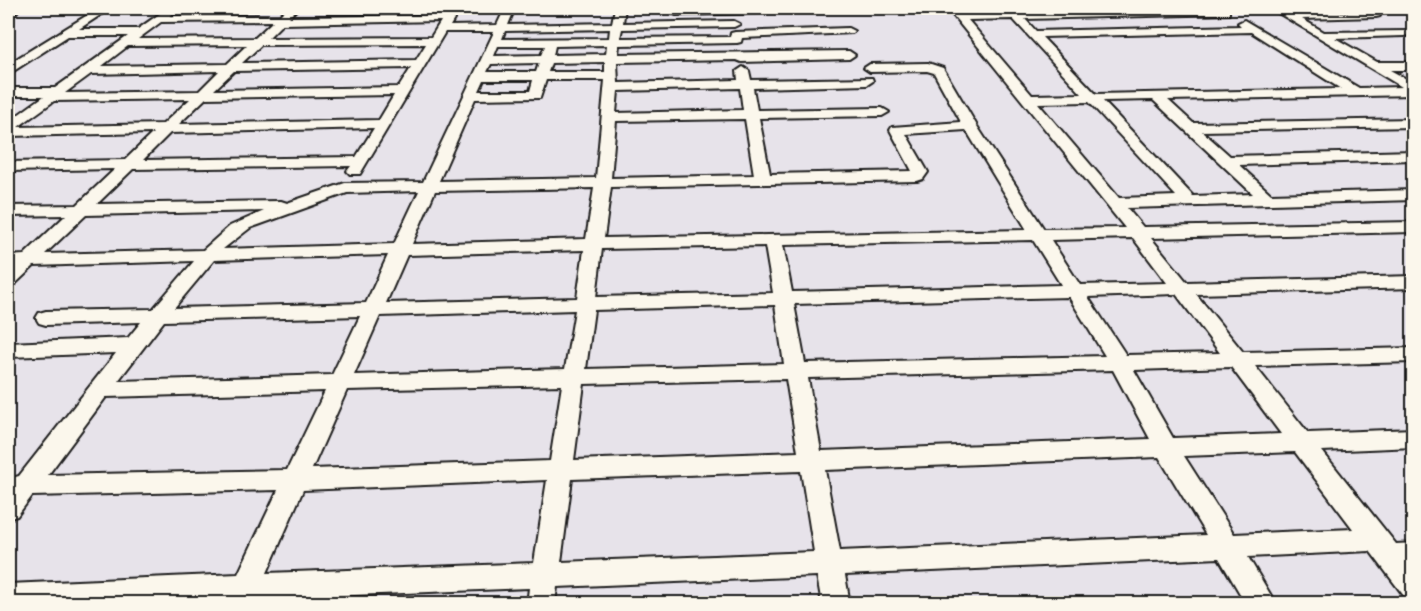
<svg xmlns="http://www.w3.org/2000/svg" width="1421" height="611" viewBox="0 0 1421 611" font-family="Mynerve,sans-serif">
	<rect width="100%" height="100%" fill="#e7e3ea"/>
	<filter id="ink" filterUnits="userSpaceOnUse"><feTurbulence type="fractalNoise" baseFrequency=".0167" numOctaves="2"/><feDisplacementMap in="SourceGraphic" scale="12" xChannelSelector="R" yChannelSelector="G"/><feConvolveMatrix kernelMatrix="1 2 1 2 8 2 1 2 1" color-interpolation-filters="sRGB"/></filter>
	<g filter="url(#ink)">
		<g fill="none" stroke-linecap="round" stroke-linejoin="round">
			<g stroke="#1c1c1c" stroke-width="4">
				<path id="street" d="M 99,8 L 111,8 L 79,29 L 138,29 L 168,8 L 179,8 L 170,16 L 280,15 L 287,8 L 298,8 L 289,17 L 446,15 L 451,8 L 461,8 L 450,26 L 497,25 L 505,8 L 515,8 L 508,25 L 612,23 L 615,8 L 625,8 L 623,23 L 734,21 L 740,24 L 734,27 L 622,29 L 620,38 L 730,37 L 731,33 L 735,32 L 848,28 L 854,31 L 852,33 L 742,38 L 741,42 L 737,43 L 619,45 L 618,54 L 849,51 L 855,55 L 849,59 L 741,62 L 736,60 L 617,62 L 618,83 L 738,80 L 737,71 L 743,67 L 749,71 L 751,80 L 872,78 L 873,81 L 867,85 L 753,88 L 757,110 L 882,108 L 889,112 L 882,116 L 759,118 L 770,174 L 912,171 L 890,130 L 892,127 L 961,122 L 934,73 L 927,71 L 870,72 L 864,68 L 870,64 L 928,63 L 943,68 L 977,126 L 1044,229 L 1125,228 L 947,8 L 957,8 L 963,14 L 1225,9 L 1229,10 L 1229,14 L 1025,19 L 1036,31 L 1241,26 L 1238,23 L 1244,20 L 1359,88 L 1402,87 L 1270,8 L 1282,8 L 1291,13 L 1380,12 L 1380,16 L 1376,17 L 1302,19 L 1324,32 L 1408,31 L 1408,35 L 1404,36 L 1335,38 L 1377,62 L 1414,62 L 1414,70 L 1390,70 L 1414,83 L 1414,95 L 1168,100 L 1193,123 L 1414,119 L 1414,127 L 1202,131 L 1230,156 L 1414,151 L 1414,160 L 1239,165 L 1271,194 L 1414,190 L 1414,200 L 1127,208 L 1143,227 L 1414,222 L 1414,232 L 1151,238 L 1187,282 L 1414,276 L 1414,288 L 1196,294 L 1243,352 L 1414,348 L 1414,362 L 1255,366 L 1308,433 L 1414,429 L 1414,447 L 1322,451 L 1396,544 L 1414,543 L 1414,600 L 1404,596 L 1370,551 L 1248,557 L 1276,604 L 1246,604 L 1219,558 L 845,575 L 850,604 L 822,604 L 817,576 L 557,587 L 555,604 L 527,604 L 529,588 L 255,599 L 253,604 L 225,604 L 226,601 L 158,604 L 8,604 L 8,584 L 238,574 L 278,490 L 32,496 L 17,516 L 8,519 L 8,479 L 19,476 L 116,353 L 8,357 L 8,343 L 128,338 L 141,322 L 46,325 L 39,323 L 36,318 L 39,313 L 46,311 L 153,309 L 194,261 L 34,266 L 15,284 L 8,286 L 8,270 L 12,266 L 8,266 L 8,256 L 24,255 L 66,215 L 8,216 L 8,206 L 77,205 L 115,169 L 8,171 L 8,162 L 125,160 L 153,133 L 8,136 L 8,122 L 44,96 L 8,96 L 8,88 L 55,88 L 128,36 L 68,36 L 12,72 L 8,73 L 8,64 ZM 1013,19 L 1082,94 L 1032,95 L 968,20 ZM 273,21 L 255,38 L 138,39 L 161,22 ZM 441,21 L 431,37 L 268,38 L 282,24 ZM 610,29 L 609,38 L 502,39 L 505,31 ZM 445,32 L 494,32 L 423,182 L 345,183 L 287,203 L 281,201 L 97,204 L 133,169 L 351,166 L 347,171 L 350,174 L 360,174 ZM 1251,32 L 1341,89 L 1096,94 L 1042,37 ZM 426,44 L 416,60 L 242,63 L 261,45 ZM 247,45 L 227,64 L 102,66 L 128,46 ZM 607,45 L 606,54 L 553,55 L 555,46 ZM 498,46 L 545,46 L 541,55 L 494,56 ZM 605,62 L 605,72 L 548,72 L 551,63 ZM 539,63 L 536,72 L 487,72 L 491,64 ZM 411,68 L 399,87 L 214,90 L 234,71 ZM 219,71 L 199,91 L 65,93 L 91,74 ZM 484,80 L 533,80 L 530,91 L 479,91 ZM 546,80 L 605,80 L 596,178 L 439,181 L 475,99 L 540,98 ZM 740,88 L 743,110 L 616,113 L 618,91 ZM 394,95 L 379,120 L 179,124 L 206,98 ZM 190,99 L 163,124 L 18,127 L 54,101 ZM 1153,100 L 1253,194 L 1193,196 L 1103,101 ZM 1089,102 L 1176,196 L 1119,198 L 1038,103 ZM 745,119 L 754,175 L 611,178 L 616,121 ZM 374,128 L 356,157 L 143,160 L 170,133 ZM 966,130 L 1027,230 L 604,238 L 611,187 L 917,181 L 923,179 L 928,172 L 906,134 ZM 594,188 L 586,239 L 412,244 L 435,191 ZM 419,191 L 394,244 L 223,249 L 250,228 L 347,193 ZM 264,211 L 230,226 L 203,250 L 45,254 L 86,215 ZM 1133,238 L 1167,283 L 1080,285 L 1051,240 ZM 1033,240 L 1061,285 L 792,292 L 783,245 ZM 765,246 L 773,293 L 596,297 L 602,249 ZM 584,250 L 577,298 L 386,303 L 407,255 ZM 388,255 L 366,303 L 174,308 L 214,260 ZM 1176,294 L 1220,353 L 1126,355 L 1088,297 ZM 1069,297 L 1105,356 L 805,363 L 794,304 ZM 775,305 L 784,364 L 586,369 L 594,310 ZM 575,310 L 565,369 L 354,375 L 380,316 ZM 360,316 L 332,375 L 118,381 L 164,321 ZM 1231,367 L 1281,434 L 1173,438 L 1134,370 ZM 1113,370 L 1150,439 L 821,451 L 808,378 ZM 786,379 L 798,452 L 574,460 L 584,384 ZM 562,385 L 550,461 L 312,469 L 347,390 ZM 325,391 L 287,470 L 48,475 L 106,397 ZM 1295,452 L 1353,529 L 1234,534 L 1184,456 ZM 1159,457 L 1206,535 L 840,551 L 825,470 ZM 801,471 L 814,552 L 561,562 L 572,479 ZM 547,480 L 534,563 L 267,573 L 303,490 Z
					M 764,8 L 766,10 L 761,13 L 676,15 L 671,12 L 676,9 Z"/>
			</g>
			<g stroke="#1c1c1c" stroke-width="5">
				<path id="highway" d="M 8,8 L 19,8 L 16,12 L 8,13 Z"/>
			</g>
			<use href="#street" fill="#fbf7ec" fill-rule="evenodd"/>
			<use href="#highway" fill="#fedbac" fill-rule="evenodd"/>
		</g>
	</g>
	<rect width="1421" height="611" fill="none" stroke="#fbf7ec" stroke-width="30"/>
	<rect x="15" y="15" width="1391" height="581" fill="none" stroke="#1c1c1c" stroke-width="2" filter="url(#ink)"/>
</svg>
